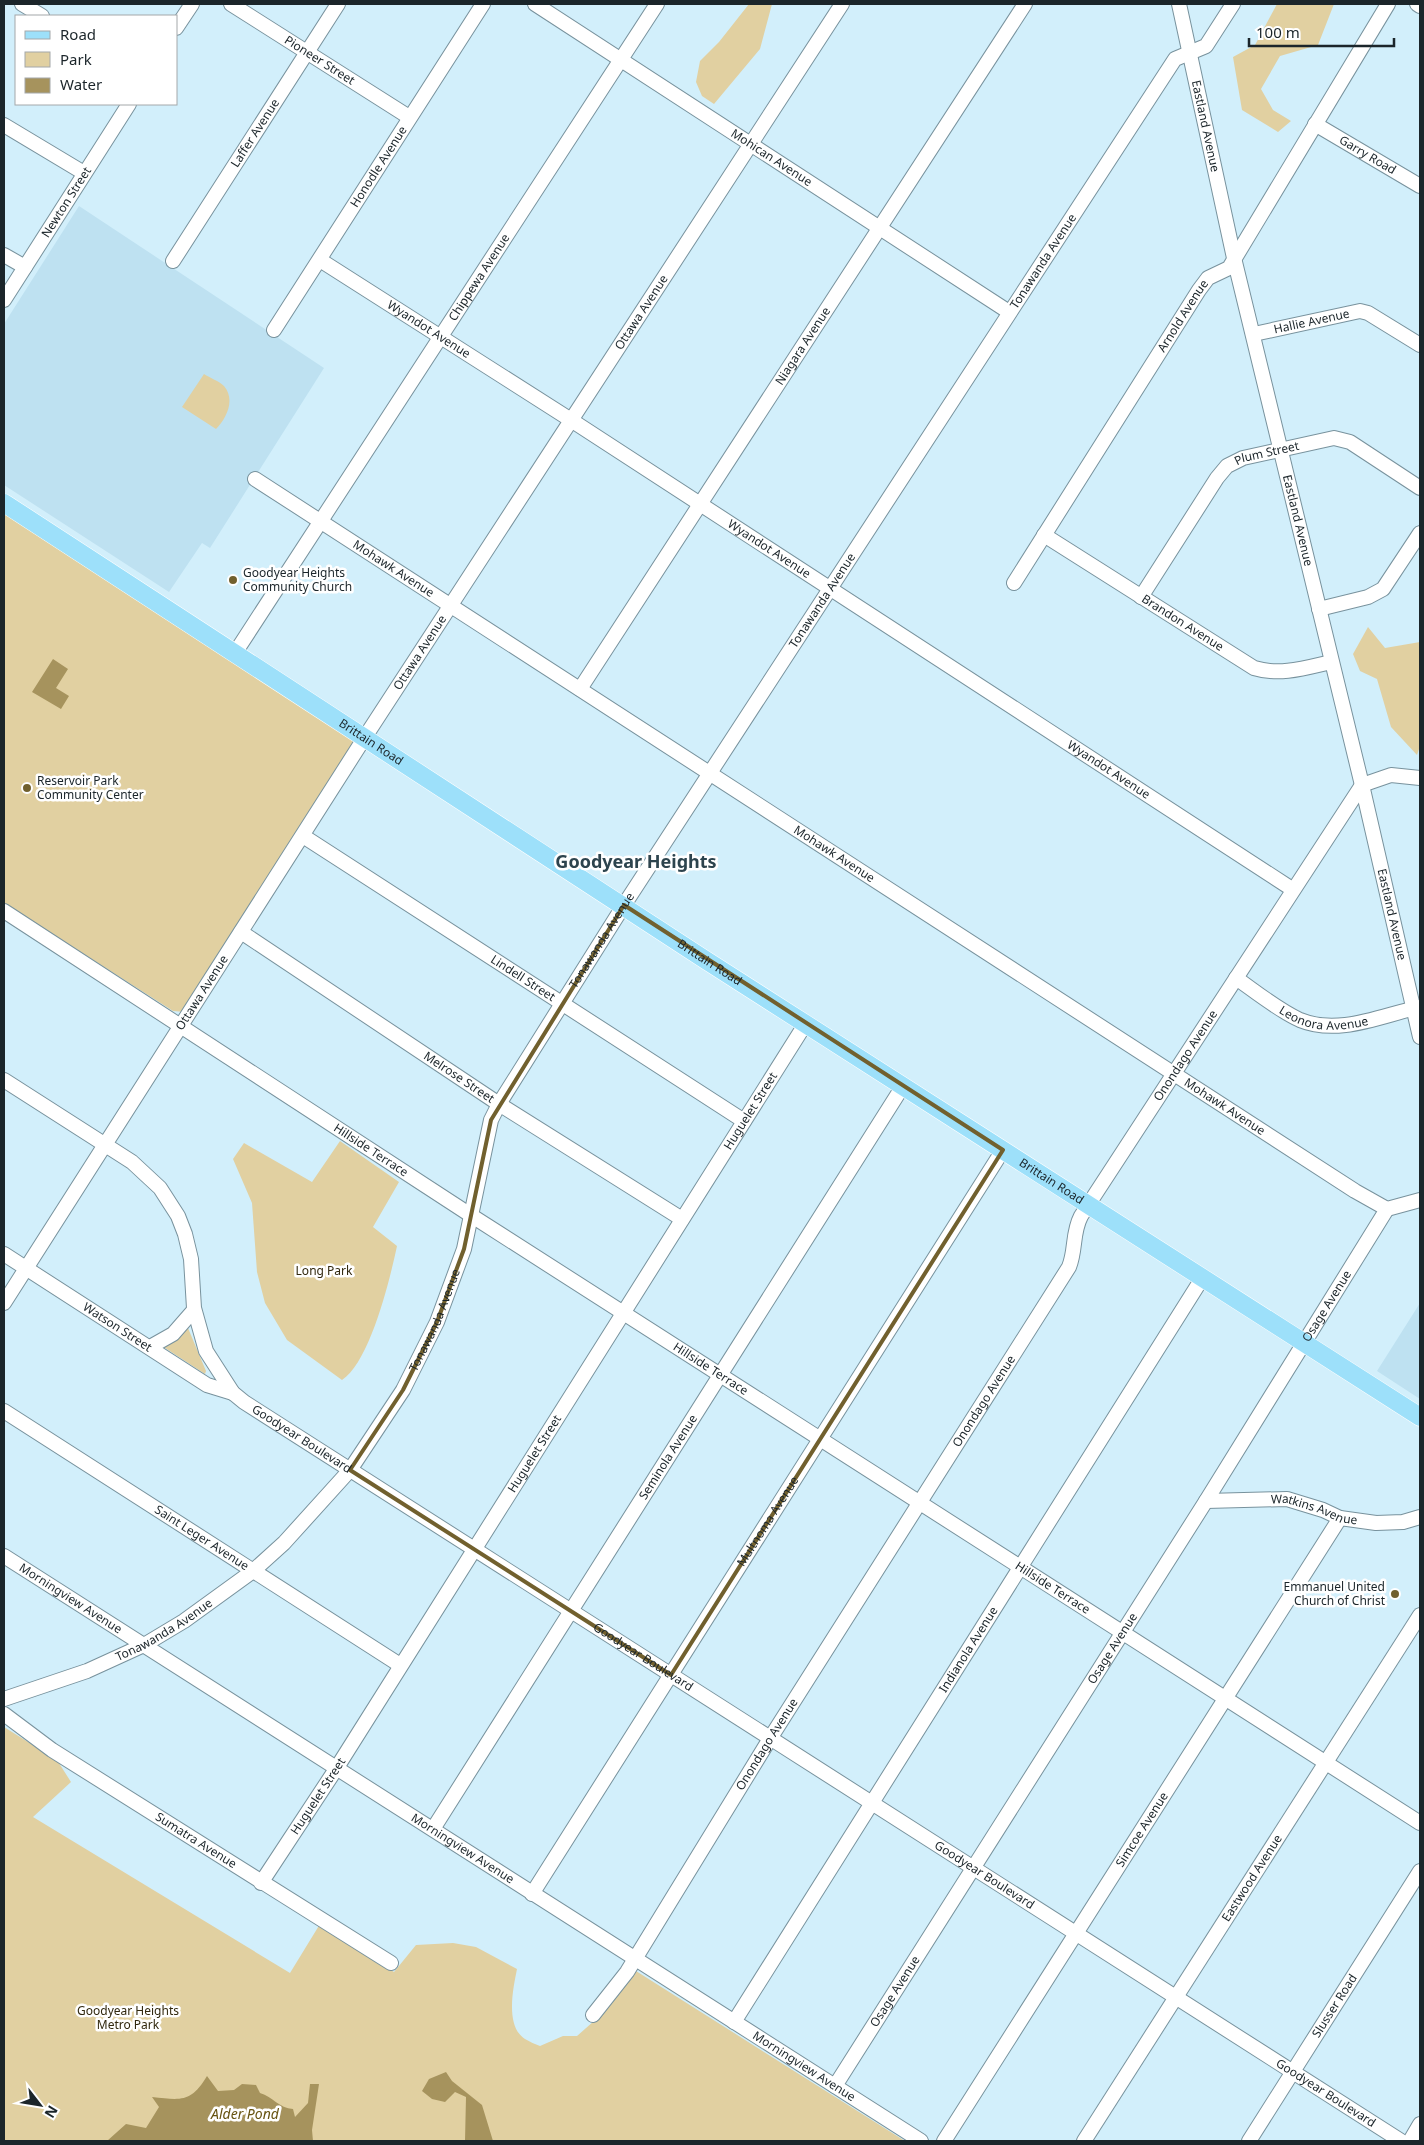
<svg xmlns="http://www.w3.org/2000/svg" width="1424" height="2145" viewBox="0 0 1424 2145" font-family="'Noto Sans',sans-serif">
	<rect width="100%" height="100%" fill="#d2effb"/>
	<path fill="#bee1f1" d="M 79,206 L 324,368 L 210,548 L 202,543 L 169,592 L 4,485 L 4,324 Z
		M 1420,1303 L 1420,1399 L 1377,1371 Z"/>
	<path fill="#e1d0a1" d="M 749,4 L 772,4 L 760,49 L 714,104 L 702,96 L 696,82 L 700,61 L 719,42 Z
		M 1277,4 L 1334,4 L 1318,45 L 1280,56 L 1261,89 L 1273,110 L 1291,121 L 1278,132 L 1242,110 L 1233,57 L 1255,45 Z
		M 204,374 C 210,378 219,381 224,386 C 236,400 226,419 216,429 L 182,407 Z
		M 4,510 L 358,743 L 185,1012 L 173,1011 L 4,903 Z
		M 1368,627 L 1385,648 L 1420,642 L 1420,746 L 1417,755 L 1391,727 L 1377,679 L 1360,671 L 1353,654 Z
		M 340,1141 L 399,1182 L 373,1227 L 397,1246 C 390,1279 370,1362 342,1380 L 287,1340 L 265,1303 L 257,1272 L 252,1203 L 233,1159 L 244,1143 L 312,1182 Z
		M 188,1328 L 206,1371 L 205,1374 L 162,1346 Z
		M 4,1727 L 57,1760 L 71,1782 L 33,1817 L 290,1973 L 320,1924 L 394,1972 L 416,1945 L 453,1943 L 476,1947 L 517,1969 C 513,1989 505,2026 525,2039 C 530,2042 535,2044 540,2046 L 563,2036 L 577,2036 L 594,2021 L 636,1971 L 905,2141 L 4,2141 Z"/>
	<path fill="#a6935d" d="M 53,659 L 68,669 L 56,688 L 69,696 L 61,709 L 32,692 Z
		M 446,2072 L 452,2081 L 482,2105 L 493,2141 L 465,2141 L 466,2097 L 455,2092 L 445,2102 L 432,2099 L 422,2091 L 429,2079 Z
		M 207,2076 L 218,2091 L 234,2090 L 242,2084 L 256,2085 L 260,2093 C 273,2097 279,2108 293,2109 L 295,2117 L 308,2103 L 310,2084 L 319,2084 L 312,2130 L 313,2141 L 107,2141 L 126,2124 L 146,2128 L 159,2107 L 152,2097 C 181,2100 191,2103 207,2076 Z"/>
	<g fill="none" stroke-linecap="round" stroke-linejoin="round">
		<g stroke="#78929d" stroke-width="16">
			<g id="minor">
				<path d="M 22,4 L 42,16"/>
				<path id="s1" d="M 231,4 L 409,117"/>
				<path id="s2" d="M 535,4 L 1009,312"/>
				<path id="s3" d="M 1179,4 L 1234,258 L 1362,785 L 1420,1037"/>
				<path d="M 1417,4 L 1420,6"/>
				<path d="M 176,28 L 192,4"/>
				<path id="s4" d="M 1315,124 L 1420,186"/>
				<path d="M 4,125 L 84,173"/>
				<path d="M 4,255 L 25,267"/>
				<path id="s5" d="M 320,260 L 571,420 L 1292,889"/>
				<path id="s6" d="M 173,261 L 338,4"/>
				<path id="s7" d="M 4,300 L 129,104"/>
				<path id="s8" d="M 274,330 L 483,4"/>
				<path id="s9" d="M 1254,334 L 1360,311 L 1368,313 L 1420,345"/>
				<path id="s10" d="M 255,479 L 1355,1191 L 1387,1209 L 1420,1200"/>
				<path id="s11" d="M 1044,535 L 1254,668 C 1280,676 1305,668 1331,662"/>
				<path id="s12" d="M 1014,583 L 1199,290 L 1208,278 L 1229,268 L 1388,4"/>
				<path id="s13" d="M 1141,597 L 1217,478 L 1227,466 L 1243,458 L 1334,438 L 1350,442 L 1420,488"/>
				<path d="M 1319,609 L 1368,597 L 1383,589 L 1420,533"/>
				<path id="s14" d="M 235,653 L 657,4"/>
				<path id="s15" d="M 580,689 L 1025,4"/>
				<path id="s16" d="M 303,836 L 744,1121"/>
				<path id="s17" d="M 4,911 L 472,1216 L 1420,1823"/>
				<path id="s18" d="M 241,932 L 499,1104 L 682,1219"/>
				<path id="s19" d="M 1236,978 C 1256,992 1278,1010 1300,1020 C 1339,1036 1382,1015 1420,1007"/>
				<path id="s20" d="M 4,1080 L 132,1162 L 160,1188 L 178,1216 L 185,1234 L 191,1259 L 194,1308 L 206,1351 L 233,1393 L 244,1402 L 1401,2141"/>
				<path id="s21" d="M 4,1254 L 207,1385 L 233,1393"/>
				<path id="s22" d="M 4,1303 L 365,737 L 842,4"/>
				<path d="M 150,1347 L 173,1334 L 194,1310"/>
				<path id="s23" d="M 4,1411 L 400,1665"/>
				<path id="s24" d="M 1206,1501 L 1287,1499 L 1323,1510 L 1340,1518 L 1376,1523 L 1403,1522 L 1420,1517"/>
				<path id="s25" d="M 4,1556 L 921,2141"/>
				<path id="s26" d="M 4,1699 L 87,1671 L 144,1645 L 184,1621 L 253,1571 L 284,1543 L 350,1470 L 403,1390 L 437,1322 L 464,1249 L 491,1120 L 499,1104 L 624,905 L 1175,59 L 1206,46 L 1233,4"/>
				<path id="s27" d="M 4,1714 L 52,1750 L 391,1963"/>
				<path id="s28" d="M 433,1829 L 903,1086"/>
				<path id="s29" d="M 261,1883 L 336,1769 L 806,1023"/>
				<path id="s30" d="M 532,1894 L 1003,1150"/>
				<path id="s31" d="M 593,2015 L 627,1972 L 771,1737 L 1069,1267 C 1076,1250 1072,1233 1081,1216 L 1362,785 L 1391,775 L 1420,778"/>
				<path id="s32" d="M 734,2022 L 1203,1277"/>
				<path id="s33" d="M 835,2086 L 1206,1501 L 1387,1209"/>
				<path id="s34" d="M 944,2141 L 1340,1518"/>
				<path id="s35" d="M 1084,2141 L 1420,1615"/>
				<path id="s36" d="M 1249,2141 L 1420,1871"/>
				<path d="M 1410,2141 L 1420,2124"/>
			</g>
		</g>
		<g stroke="#fff" stroke-width="19">
			<g id="major">
				<path id="s37" d="M 4,503 L 704,959 L 1420,1417"/>
			</g>
		</g>
		<use href="#minor" stroke="#fff" stroke-width="14"/>
		<use href="#major" stroke="#9de0fa" stroke-width="18"/>
	</g>
	<path fill="none" stroke="#71602e" stroke-width="4" stroke-linejoin="round" d="M 624,905 L 1003,1150 L 671,1675 L 350,1470 L 403,1390 L 437,1322 L 464,1249 L 491,1120 Z"/>
	<g fill="#71602e" stroke="#fff" stroke-width="2">
		<circle cx="233" cy="580" r="5"/>
		<circle cx="27" cy="788" r="5"/>
		<circle cx="1395" cy="1594" r="5"/>
	</g>
	<g text-anchor="middle" stroke-width="5" stroke-linejoin="round" paint-order="stroke">
		<g font-size="12" fill="#1b252a" stroke="#fff">
			<text dy="4" stroke="none"><textPath href="#s1" startOffset="105">Pioneer Street</textPath></text>
			<text dy="4" stroke="none"><textPath href="#s3" startOffset="125">Eastland Avenue</textPath></text>
			<text dy="4" stroke="none"><textPath href="#s6" startOffset="152">Laffer Avenue</textPath></text>
			<text dy="4" stroke="none"><textPath href="#s4" startOffset="61">Garry Road</textPath></text>
			<text dy="4" stroke="none"><textPath href="#s2" startOffset="282">Mohican Avenue</textPath></text>
			<text dy="4" stroke="none"><textPath href="#s8" startOffset="194">Honodle Avenue</textPath></text>
			<text dy="4" stroke="none"><textPath href="#s7" startOffset="116">Newton Street</textPath></text>
			<text dy="4" stroke="none"><textPath href="#s26" startOffset="1825">Tonawanda Avenue</textPath></text>
			<text dy="4" stroke="none"><textPath href="#s14" startOffset="448">Chippewa Avenue</textPath></text>
			<text dy="4" stroke="none"><textPath href="#s22" startOffset="1178">Ottawa Avenue</textPath></text>
			<text dy="4" stroke="none"><textPath href="#s12" startOffset="316">Arnold Avenue</textPath></text>
			<text dy="4" stroke="none"><textPath href="#s9" startOffset="59">Hallie Avenue</textPath></text>
			<text dy="4" stroke="none"><textPath href="#s5" startOffset="129">Wyandot Avenue</textPath></text>
			<text dy="4" stroke="none"><textPath href="#s15" startOffset="409">Niagara Avenue</textPath></text>
			<text dy="4" stroke="none"><textPath href="#s13" startOffset="199">Plum Street</textPath></text>
			<text dy="4" stroke="none"><textPath href="#s3" startOffset="530">Eastland Avenue</textPath></text>
			<text dy="4" stroke="none"><textPath href="#s5" startOffset="534">Wyandot Avenue</textPath></text>
			<text dy="4" stroke="none"><textPath href="#s10" startOffset="165">Mohawk Avenue</textPath></text>
			<text dy="4" stroke="none"><textPath href="#s26" startOffset="1420">Tonawanda Avenue</textPath></text>
			<text dy="4" stroke="none"><textPath href="#s11" startOffset="164">Brandon Avenue</textPath></text>
			<text dy="4" stroke="none"><textPath href="#s22" startOffset="772">Ottawa Avenue</textPath></text>
			<text dy="4" stroke="none"><textPath href="#s37" startOffset="438">Brittain Road</textPath></text>
			<text dy="4" stroke="none"><textPath href="#s5" startOffset="939">Wyandot Avenue</textPath></text>
			<text dy="4" stroke="none"><textPath href="#s10" startOffset="690">Mohawk Avenue</textPath></text>
			<text dy="4" stroke="none"><textPath href="#s3" startOffset="935">Eastland Avenue</textPath></text>
			<text dy="4" stroke="none"><textPath href="#s26" startOffset="1015">Tonawanda Avenue</textPath></text>
			<text dy="4" stroke="none"><textPath href="#s37" startOffset="842">Brittain Road</textPath></text>
			<text dy="4" stroke="none"><textPath href="#s16" startOffset="262">Lindell Street</textPath></text>
			<text dy="4" stroke="none"><textPath href="#s22" startOffset="368">Ottawa Avenue</textPath></text>
			<text dy="4" stroke="none"><textPath href="#s19" startOffset="100">Leonora Avenue</textPath></text>
			<text dy="4" stroke="none"><textPath href="#s31" startOffset="1131">Onondago Avenue</textPath></text>
			<text dy="4" stroke="none"><textPath href="#s18" startOffset="262">Melrose Street</textPath></text>
			<text dy="4" stroke="none"><textPath href="#s10" startOffset="1155">Mohawk Avenue</textPath></text>
			<text dy="4" stroke="none"><textPath href="#s29" startOffset="914">Huguelet Street</textPath></text>
			<text dy="4" stroke="none"><textPath href="#s17" startOffset="438">Hillside Terrace</textPath></text>
			<text dy="4" stroke="none"><textPath href="#s37" startOffset="1248">Brittain Road</textPath></text>
			<text dy="4" stroke="none"><textPath href="#s33" startOffset="922">Osage Avenue</textPath></text>
			<text dy="4" stroke="none"><textPath href="#s26" startOffset="595">Tonawanda Avenue</textPath></text>
			<text dy="4" stroke="none"><textPath href="#s21" startOffset="135">Watson Street</textPath></text>
			<text dy="4" stroke="none"><textPath href="#s17" startOffset="842">Hillside Terrace</textPath></text>
			<text dy="4" stroke="none"><textPath href="#s31" startOffset="728">Onondago Avenue</textPath></text>
			<text dy="4" stroke="none"><textPath href="#s20" startOffset="495">Goodyear Boulevard</textPath></text>
			<text dy="4" stroke="none"><textPath href="#s29" startOffset="509">Huguelet Street</textPath></text>
			<text dy="4" stroke="none"><textPath href="#s28" startOffset="440">Seminola Avenue</textPath></text>
			<text dy="4" stroke="none"><textPath href="#s24" startOffset="110">Watkins Avenue</textPath></text>
			<text dy="4" stroke="none"><textPath href="#s30" startOffset="441">Multnoma Avenue</textPath></text>
			<text dy="4" stroke="none"><textPath href="#s23" startOffset="235">Saint Leger Avenue</textPath></text>
			<text dy="4" stroke="none"><textPath href="#s17" startOffset="1248">Hillside Terrace</textPath></text>
			<text dy="4" stroke="none"><textPath href="#s25" startOffset="79">Morningview Avenue</textPath></text>
			<text dy="4" stroke="none"><textPath href="#s26" startOffset="175">Tonawanda Avenue</textPath></text>
			<text dy="4" stroke="none"><textPath href="#s33" startOffset="518">Osage Avenue</textPath></text>
			<text dy="4" stroke="none"><textPath href="#s32" startOffset="440">Indianola Avenue</textPath></text>
			<text dy="4" stroke="none"><textPath href="#s20" startOffset="900">Goodyear Boulevard</textPath></text>
			<text dy="4" stroke="none"><textPath href="#s31" startOffset="322">Onondago Avenue</textPath></text>
			<text dy="4" stroke="none"><textPath href="#s29" startOffset="104">Huguelet Street</textPath></text>
			<text dy="4" stroke="none"><textPath href="#s34" startOffset="369">Simcoe Avenue</textPath></text>
			<text dy="4" stroke="none"><textPath href="#s27" startOffset="230">Sumatra Avenue</textPath></text>
			<text dy="4" stroke="none"><textPath href="#s25" startOffset="544">Morningview Avenue</textPath></text>
			<text dy="4" stroke="none"><textPath href="#s20" startOffset="1305">Goodyear Boulevard</textPath></text>
			<text dy="4" stroke="none"><textPath href="#s35" startOffset="312">Eastwood Avenue</textPath></text>
			<text dy="4" stroke="none"><textPath href="#s33" startOffset="112">Osage Avenue</textPath></text>
			<text dy="4" stroke="none"><textPath href="#s36" startOffset="160">Slusser Road</textPath></text>
			<text dy="4" stroke="none"><textPath href="#s25" startOffset="949">Morningview Avenue</textPath></text>
			<text dy="4" stroke="none"><textPath href="#s20" startOffset="1710">Goodyear Boulevard</textPath></text>
		</g>
		<g font-size="12" fill="#1b252a" stroke="#fff" text-anchor="start">
			<text x="243" y="577">Goodyear Heights<tspan x="243" dy="14">Community Church</tspan></text>
			<text x="37" y="785">Reservoir Park<tspan x="37" dy="14">Community Center</tspan></text>
			<text x="1385" y="1591" text-anchor="end">Emmanuel United<tspan x="1385" dy="14">Church of Christ</tspan></text>
		</g>
		<g font-size="12" fill="#31280e" stroke="#fff">
			<text x="324" y="1275">Long Park</text>
			<text x="128" y="2015">Goodyear Heights<tspan x="128" dy="14">Metro Park</tspan></text>
		</g>
		<g font-size="14" font-style="italic" fill="#675310" stroke="#fff">
			<text x="245" y="2119">Alder Pond</text>
		</g>
		<g font-size="18" font-weight="bold" fill="#2d444e" stroke="#fff">
			<text x="636" y="868">Goodyear Heights</text>
		</g>
	</g>
	<rect width="1424" height="2145" fill="none" stroke="#1b252a" stroke-width="10"/>
	<rect x="15" y="15" width="162" height="90" fill="#ffffff" stroke="#a4a8aa"/>
	<rect x="25" y="31" width="25" height="8" fill="#9de0fa" stroke="#a4a8aa"/>
	<text x="60" y="40" font-size="15" fill="#1b252a">Road</text>
	<rect x="25" y="52" width="25" height="15" fill="#e1d0a1" stroke="#a4a8aa"/>
	<text x="60" y="65" font-size="15" fill="#1b252a">Park</text>
	<rect x="25" y="78" width="25" height="15" fill="#a6935d" stroke="#a4a8aa"/>
	<text x="60" y="90" font-size="15" fill="#1b252a">Water</text>
	<g transform="translate(40 2105) rotate(121)" stroke="#ffffff" stroke-width="4" paint-order="stroke">
	<path d="M0-4L9 19L0 12L-9 19Z" fill="#1b252a"/>
	<text y="-8" font-size="14" font-weight="bold" text-anchor="middle" fill="#1b252a">N</text>
	</g>
	<path d="M1249 38v8h145v-8" fill="none" stroke="#1b252a" stroke-width="2.5"/>
	<text x="1256" y="38" font-size="15" fill="#1b252a" stroke="#ffffff" stroke-width="4" paint-order="stroke">100 m</text>
</svg>
